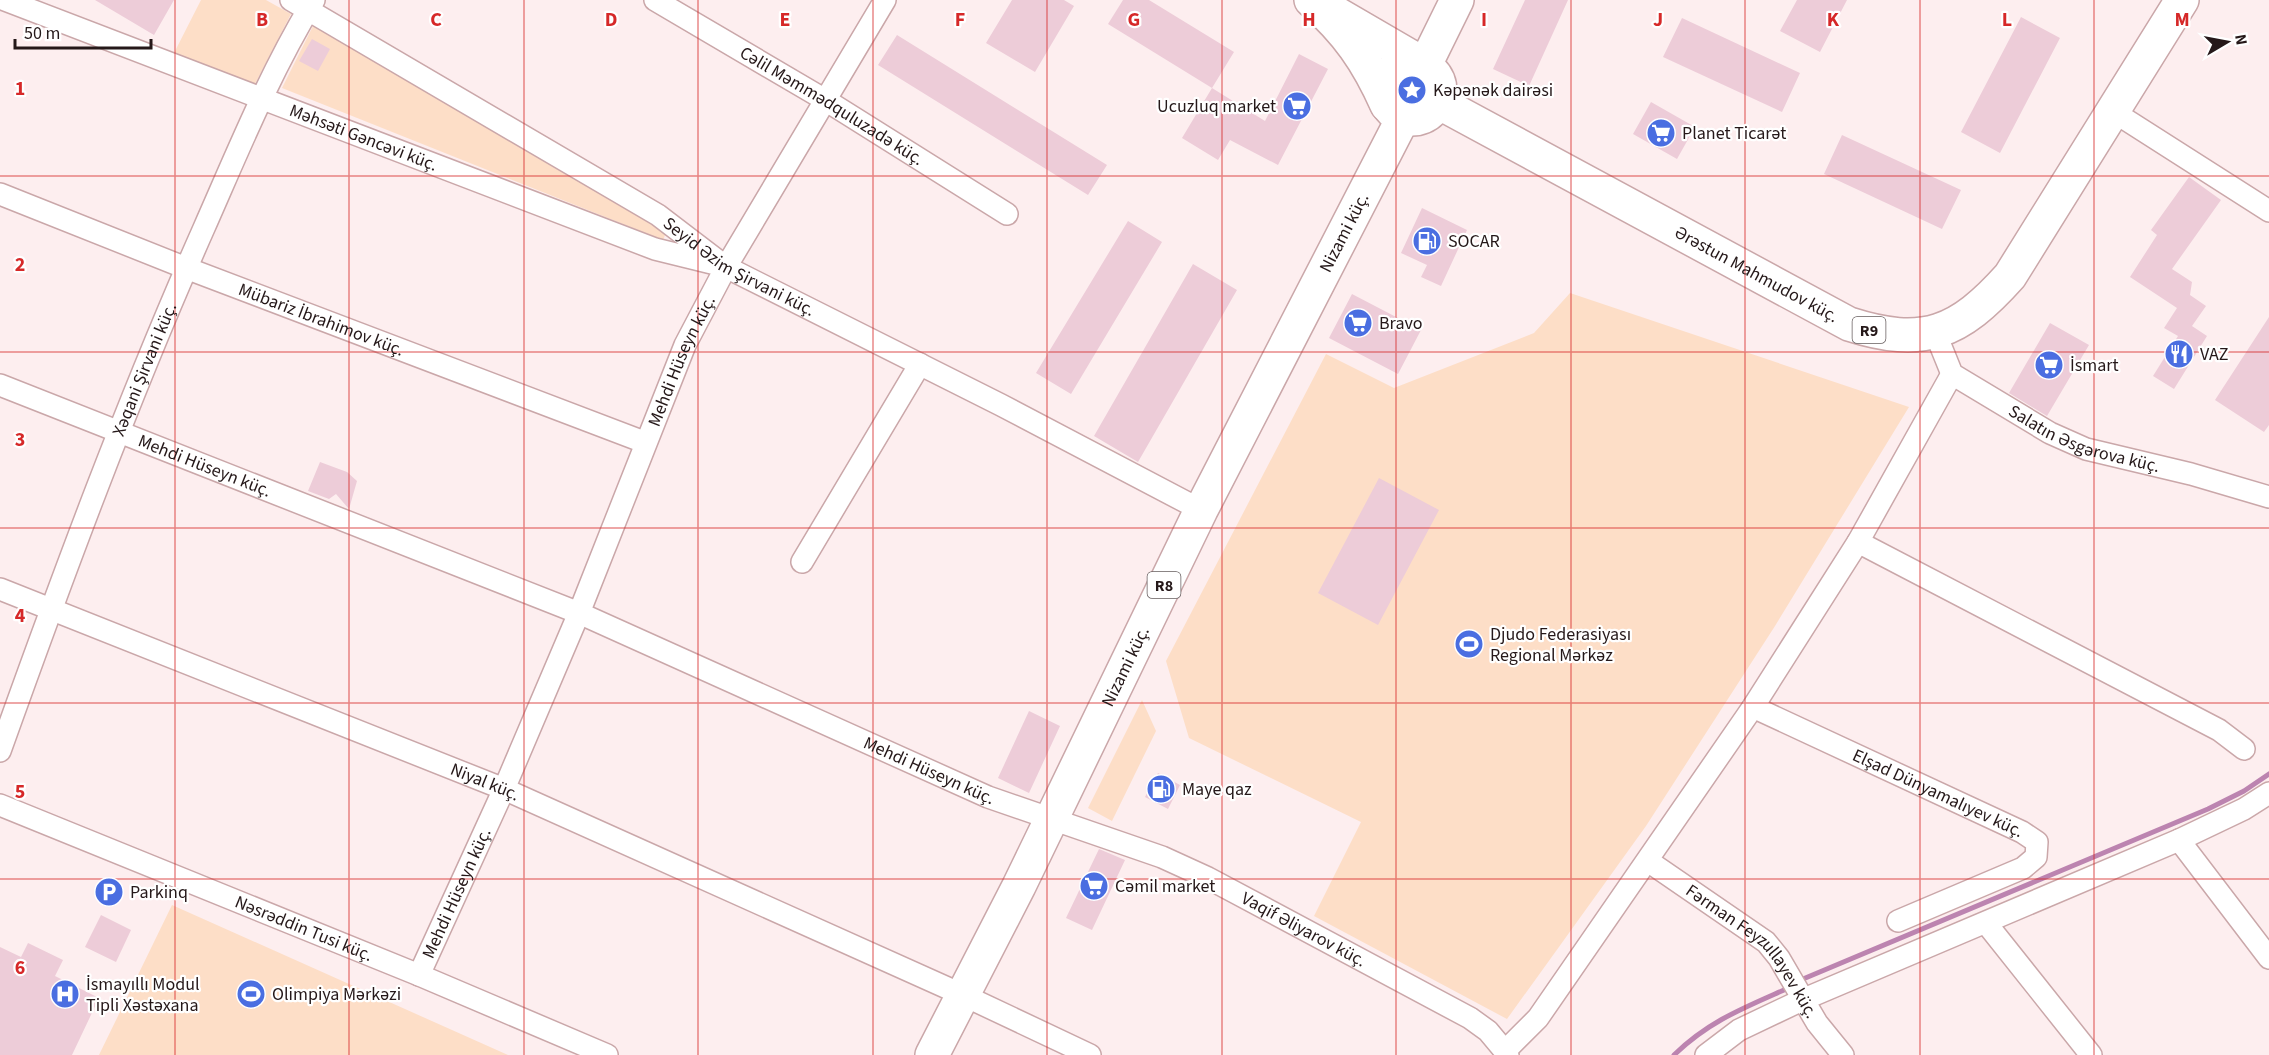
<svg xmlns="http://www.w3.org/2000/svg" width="2269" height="1055" viewBox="0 0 2269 1055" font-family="'Source Sans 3',sans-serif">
	<rect width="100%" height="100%" fill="#fdeeef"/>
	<path fill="#fddec7" d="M 201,0 L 266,0 L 291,14 L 255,84 L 173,55 Z
		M 313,26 L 666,233 L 663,240 L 282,88 Z
		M1399 92a13 13 0 1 1 26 0a13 13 0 1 1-26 0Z
		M 1570,293 L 1909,407 L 1775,626 L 1646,826 L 1507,1019 L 1314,916 L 1361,822 L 1189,738 L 1166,661 L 1326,354 L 1394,388 L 1534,333 Z
		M 1142,700 L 1156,731 L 1112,821 L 1088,808 Z
		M 172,905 L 508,1055 L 99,1055 Z"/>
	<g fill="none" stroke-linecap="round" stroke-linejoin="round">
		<path stroke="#bc84b0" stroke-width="5" d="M 1803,979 L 2208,809 L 2244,791 L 2269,774
			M 1674,1055 C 1708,1022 1741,1009 1784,990"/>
	</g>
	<path fill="#edccd8" d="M 95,0 L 174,0 L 154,35 Z
		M 1012,0 L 1064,0 L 1074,6 L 1035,72 L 986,43 Z
		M 1123,0 L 1149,0 L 1234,52 L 1212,88 L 1108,24 Z
		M 1525,0 L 1568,0 L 1529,86 L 1493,69 Z
		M 1797,0 L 1847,0 L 1820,52 L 1780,31 Z
		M 2021,17 L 2060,38 L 2000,153 L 1961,132 Z
		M 1682,18 L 1800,73 L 1782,112 L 1663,57 Z
		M 897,35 L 1107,165 L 1088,195 L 878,65 Z
		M 312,39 L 330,49 L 318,71 L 299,61 Z
		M 1299,54 L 1328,69 L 1278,165 L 1230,140 L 1218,160 L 1182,138 L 1212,88 L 1265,121 Z
		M 1651,102 L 1695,127 L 1677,159 L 1633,134 Z
		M 1842,135 L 1961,190 L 1942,229 L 1824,174 Z
		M 2189,177 L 2221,200 L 2172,269 L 2192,282 L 2190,295 L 2206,306 L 2192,326 L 2207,336 L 2174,389 L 2153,376 L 2178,336 L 2164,328 L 2177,308 L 2130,277 L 2157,235 L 2151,230 Z
		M 1422,208 L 1467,230 L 1441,286 L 1421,277 L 1427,265 L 1401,253 Z
		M 1128,221 L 1162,242 L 1071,394 L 1036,373 Z
		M 1193,264 L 1237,290 L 1138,462 L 1094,436 Z
		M 1352,294 L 1421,330 L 1398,374 L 1329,338 Z
		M 2269,317 L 2269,425 L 2264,432 L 2215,400 Z
		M 2050,323 L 2089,345 L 2047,416 L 2009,393 Z
		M 320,462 L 347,472 L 357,481 L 349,509 L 336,494 L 329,499 L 308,491 Z
		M 1379,478 L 1439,510 L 1378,625 L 1318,593 Z
		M 1029,711 L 1060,726 L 1029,793 L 998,778 Z
		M 1158,773 L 1180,785 L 1168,809 L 1145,797 Z
		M 1099,849 L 1125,860 L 1092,930 L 1066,918 Z
		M 101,915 L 131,930 L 116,962 L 85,947 Z
		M 28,943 L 63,960 L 55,976 L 99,998 L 72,1055 L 0,1055 L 0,947 L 21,957 Z"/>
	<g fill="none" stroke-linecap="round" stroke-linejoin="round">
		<g stroke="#caa7a9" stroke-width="24">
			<g id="minor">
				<path id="s1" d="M 5,0 L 655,249 L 720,265"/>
				<path id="s2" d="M 291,0 L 658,215 L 726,267 L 1001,405 L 1201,510"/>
				<path id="s3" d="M 655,0 L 827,101 L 1007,214"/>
				<path d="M 2114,112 L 2269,211"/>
				<path id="s4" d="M 0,194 L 186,268 L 644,442"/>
				<path id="s5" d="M 1935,332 L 1952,374 L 2050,433 L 2086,449 L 2191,474 L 2269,497"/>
				<path id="s6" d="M 0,385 L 579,613 L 988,797 L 1162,857 L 1208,878 L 1470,1018 L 1488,1031 L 1508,1055"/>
				<path d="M 1858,542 L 2219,730 L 2244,749"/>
				<path d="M 802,562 L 920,364"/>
				<path id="s7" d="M 0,589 L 504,789 L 963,995 L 1090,1055"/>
				<path id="s8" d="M 1753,707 L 2022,832 L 2037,842 L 2036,857 L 2023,868 L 1898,921"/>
				<path id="s9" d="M 0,751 C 63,575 128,399 204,228 C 238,151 270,72 314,0"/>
				<path id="s10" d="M 0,805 L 419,975 L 607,1055"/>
				<path d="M 2179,840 L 2269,958"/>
				<path id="s11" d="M 1648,861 L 1766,942 L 1779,958 L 1817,1023 L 1843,1055"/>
				<path d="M 1986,923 L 2091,1055"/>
				<path id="s12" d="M 419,975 L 504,789 L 579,613 L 685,345 L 726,267 L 885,0"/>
				<path d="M 1505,1051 L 1538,1018 L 1753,707 L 1858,542 L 1952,374"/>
				<path d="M 1706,1055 L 1739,1030 L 1802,1000 L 2179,840 L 2244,809 L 2269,793"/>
			</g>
		</g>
		<g stroke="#caa7a9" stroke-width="36">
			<g id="primary">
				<path d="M 1311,0 C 1347,32 1367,60 1387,105"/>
				<path d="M 1339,15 L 1425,65"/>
				<path id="s13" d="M 1438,102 L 1849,324 C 1924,348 1959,333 2010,276 L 2182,0"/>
			</g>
		</g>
		<g stroke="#caa7a9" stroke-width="36">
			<g id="trunk">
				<circle cx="1412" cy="91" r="28"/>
				<path d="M 1425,65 L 1457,0"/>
				<path id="s14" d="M 932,1055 L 1019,886 L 1201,510 L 1403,118"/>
			</g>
		</g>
		<use href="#minor" stroke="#fff" stroke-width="21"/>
		<use href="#primary" stroke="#fff" stroke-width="33"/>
		<use href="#trunk" stroke="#fff" stroke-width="33"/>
	</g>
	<path fill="none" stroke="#d62828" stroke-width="1.5" stroke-opacity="0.55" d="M 175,0 L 175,1055M 349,0 L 349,1055M 524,0 L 524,1055M 698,0 L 698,1055M 873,0 L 873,1055M 1047,0 L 1047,1055M 1222,0 L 1222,1055M 1396,0 L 1396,1055M 1571,0 L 1571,1055M 1745,0 L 1745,1055M 1920,0 L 1920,1055M 2094,0 L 2094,1055M 0,176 L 2269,176M 0,352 L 2269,352M 0,528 L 2269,528M 0,703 L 2269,703M 0,879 L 2269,879"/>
	<defs>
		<g id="sight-disc" transform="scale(1.5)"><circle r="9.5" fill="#4a6ee1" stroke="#fff"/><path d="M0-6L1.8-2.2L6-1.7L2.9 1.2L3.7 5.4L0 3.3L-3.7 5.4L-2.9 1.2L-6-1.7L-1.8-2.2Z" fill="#fff"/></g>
		<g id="supermarket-disc" transform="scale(1.5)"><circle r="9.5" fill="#4a6ee1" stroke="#fff"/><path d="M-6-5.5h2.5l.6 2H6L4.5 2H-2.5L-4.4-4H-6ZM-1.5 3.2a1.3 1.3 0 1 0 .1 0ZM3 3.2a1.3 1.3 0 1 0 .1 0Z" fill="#fff"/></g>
		<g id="fuel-disc" transform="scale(1.5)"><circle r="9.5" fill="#4a6ee1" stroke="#fff"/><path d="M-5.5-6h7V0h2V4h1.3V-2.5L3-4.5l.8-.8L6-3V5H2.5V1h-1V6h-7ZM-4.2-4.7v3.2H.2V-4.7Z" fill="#fff"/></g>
		<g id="restaurant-disc" transform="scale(1.5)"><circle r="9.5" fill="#4a6ee1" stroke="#fff"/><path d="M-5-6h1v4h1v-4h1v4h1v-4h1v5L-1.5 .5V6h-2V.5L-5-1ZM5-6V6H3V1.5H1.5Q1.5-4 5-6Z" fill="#fff"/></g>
		<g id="stadium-disc" transform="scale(1.5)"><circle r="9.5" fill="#4a6ee1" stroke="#fff"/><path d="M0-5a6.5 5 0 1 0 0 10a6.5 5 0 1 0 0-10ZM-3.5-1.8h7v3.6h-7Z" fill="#fff"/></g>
		<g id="parking-disc" transform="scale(1.5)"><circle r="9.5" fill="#4a6ee1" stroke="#fff"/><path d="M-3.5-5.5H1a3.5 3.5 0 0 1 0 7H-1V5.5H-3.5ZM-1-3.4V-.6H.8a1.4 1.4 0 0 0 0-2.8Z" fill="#fff"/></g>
		<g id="hospital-disc" transform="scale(1.5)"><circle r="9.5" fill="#4a6ee1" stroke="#fff"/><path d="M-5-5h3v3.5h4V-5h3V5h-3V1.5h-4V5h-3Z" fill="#fff"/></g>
	</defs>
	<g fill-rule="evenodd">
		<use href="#sight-disc" x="1412" y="90"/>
		<use href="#supermarket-disc" x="1297" y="106"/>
		<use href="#supermarket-disc" x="1661" y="133"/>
		<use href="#fuel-disc" x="1427" y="241"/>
		<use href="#supermarket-disc" x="1358" y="323"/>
		<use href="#restaurant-disc" x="2179" y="354"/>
		<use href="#supermarket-disc" x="2049" y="365"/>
		<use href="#stadium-disc" x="1469" y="644"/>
		<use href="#fuel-disc" x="1161" y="789"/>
		<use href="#supermarket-disc" x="1094" y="886"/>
		<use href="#parking-disc" x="109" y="892"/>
		<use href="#hospital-disc" x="65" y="994"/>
		<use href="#stadium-disc" x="251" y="994"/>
	</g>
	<g text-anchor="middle" stroke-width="4.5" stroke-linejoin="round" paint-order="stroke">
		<g fill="#fff" stroke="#665d5e" stroke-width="1.5">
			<rect x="1852.5" y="317" width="33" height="26" rx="4.5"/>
			<rect x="1147.5" y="572" width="33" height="26" rx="4.5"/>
		</g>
		<g font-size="16" font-weight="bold" fill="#251819">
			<text x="1869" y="336">R9</text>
			<text x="1164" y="591">R8</text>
		</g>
		<g font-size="18" fill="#251819" stroke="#fff" text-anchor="start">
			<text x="1433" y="96">Kəpənək dairəsi</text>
			<text x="1276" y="112" text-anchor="end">Ucuzluq market</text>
			<text x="1682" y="139">Planet Ticarət</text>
			<text x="1448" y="247">SOCAR</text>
			<text x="1379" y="329">Bravo</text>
			<text x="2200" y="360">VAZ</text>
			<text x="2070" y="371">İsmart</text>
			<text x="1490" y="640">Djudo Federasiyası<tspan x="1490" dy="21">Regional Mərkəz</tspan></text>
			<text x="1182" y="795">Maye qaz</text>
			<text x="1115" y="892">Cəmil market</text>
			<text x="130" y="898">Parkinq</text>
			<text x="86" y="990">İsmayıllı Modul<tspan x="86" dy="21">Tipli Xəstəxana</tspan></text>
			<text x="272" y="1000">Olimpiya Mərkəzi</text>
		</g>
		<g font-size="18" fill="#251819" stroke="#fff">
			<text dy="6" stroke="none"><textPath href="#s3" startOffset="206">Cəlil Məmmədquluzadə küç.</textPath></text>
			<text dy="6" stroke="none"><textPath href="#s1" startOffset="384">Məhsəti Gəncəvi küç.</textPath></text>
			<text dy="6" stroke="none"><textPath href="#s14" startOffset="920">Nizami küç.</textPath></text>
			<text dy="6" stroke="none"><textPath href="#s2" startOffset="522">Seyid Əzim Şirvani küç.</textPath></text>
			<text dy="6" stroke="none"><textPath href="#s13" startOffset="362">Ərəstun Mahmudov küç.</textPath></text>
			<text dy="6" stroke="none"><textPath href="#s4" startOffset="345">Mübariz İbrahimov küç.</textPath></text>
			<text dy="6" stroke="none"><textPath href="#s12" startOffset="668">Mehdi Hüseyn küç.</textPath></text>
			<text dy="6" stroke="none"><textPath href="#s9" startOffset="408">Xəqani Şirvani küç.</textPath></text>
			<text dy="6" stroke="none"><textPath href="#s5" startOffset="194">Salatın Əsgərova küç.</textPath></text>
			<text dy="6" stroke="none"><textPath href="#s6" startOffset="220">Mehdi Hüseyn küç.</textPath></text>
			<text dy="6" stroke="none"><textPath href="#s14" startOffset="434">Nizami küç.</textPath></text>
			<text dy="6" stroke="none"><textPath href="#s6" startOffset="1006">Mehdi Hüseyn küç.</textPath></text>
			<text dy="6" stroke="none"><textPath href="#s7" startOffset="522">Niyal küç.</textPath></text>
			<text dy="6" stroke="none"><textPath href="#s8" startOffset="204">Elşad Dünyamalıyev küç.</textPath></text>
			<text dy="6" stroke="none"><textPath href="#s12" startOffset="90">Mehdi Hüseyn küç.</textPath></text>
			<text dy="6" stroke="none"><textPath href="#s10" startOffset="328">Nəsrəddin Tusi küç.</textPath></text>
			<text dy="6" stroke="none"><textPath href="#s6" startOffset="1414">Vaqif Əliyarov küç.</textPath></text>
			<text dy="6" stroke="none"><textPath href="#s11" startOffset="140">Fərman Feyzullayev küç.</textPath></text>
		</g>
	</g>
	<g font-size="20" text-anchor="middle" font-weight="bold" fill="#d62828" stroke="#fff" stroke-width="4.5" stroke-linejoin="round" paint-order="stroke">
		<text x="262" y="26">B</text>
		<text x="436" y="26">C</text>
		<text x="611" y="26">D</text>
		<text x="785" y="26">E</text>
		<text x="960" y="26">F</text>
		<text x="1134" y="26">G</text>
		<text x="1309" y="26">H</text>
		<text x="1484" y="26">I</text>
		<text x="1658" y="26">J</text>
		<text x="1833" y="26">K</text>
		<text x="2007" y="26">L</text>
		<text x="2182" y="26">M</text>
		<text x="20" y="95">1</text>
		<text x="20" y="271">2</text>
		<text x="20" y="446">3</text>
		<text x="20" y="622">4</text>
		<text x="20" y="798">5</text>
		<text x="20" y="974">6</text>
	</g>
	<g transform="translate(2227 42) rotate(80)" stroke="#ffffff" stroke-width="4.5" paint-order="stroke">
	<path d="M0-4.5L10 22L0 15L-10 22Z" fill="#251819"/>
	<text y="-9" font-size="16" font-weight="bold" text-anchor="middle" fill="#251819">N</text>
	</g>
	<path d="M15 39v9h136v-9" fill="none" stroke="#251819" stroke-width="3"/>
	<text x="24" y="39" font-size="18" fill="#251819" stroke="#ffffff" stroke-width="4.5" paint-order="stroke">50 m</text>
</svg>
